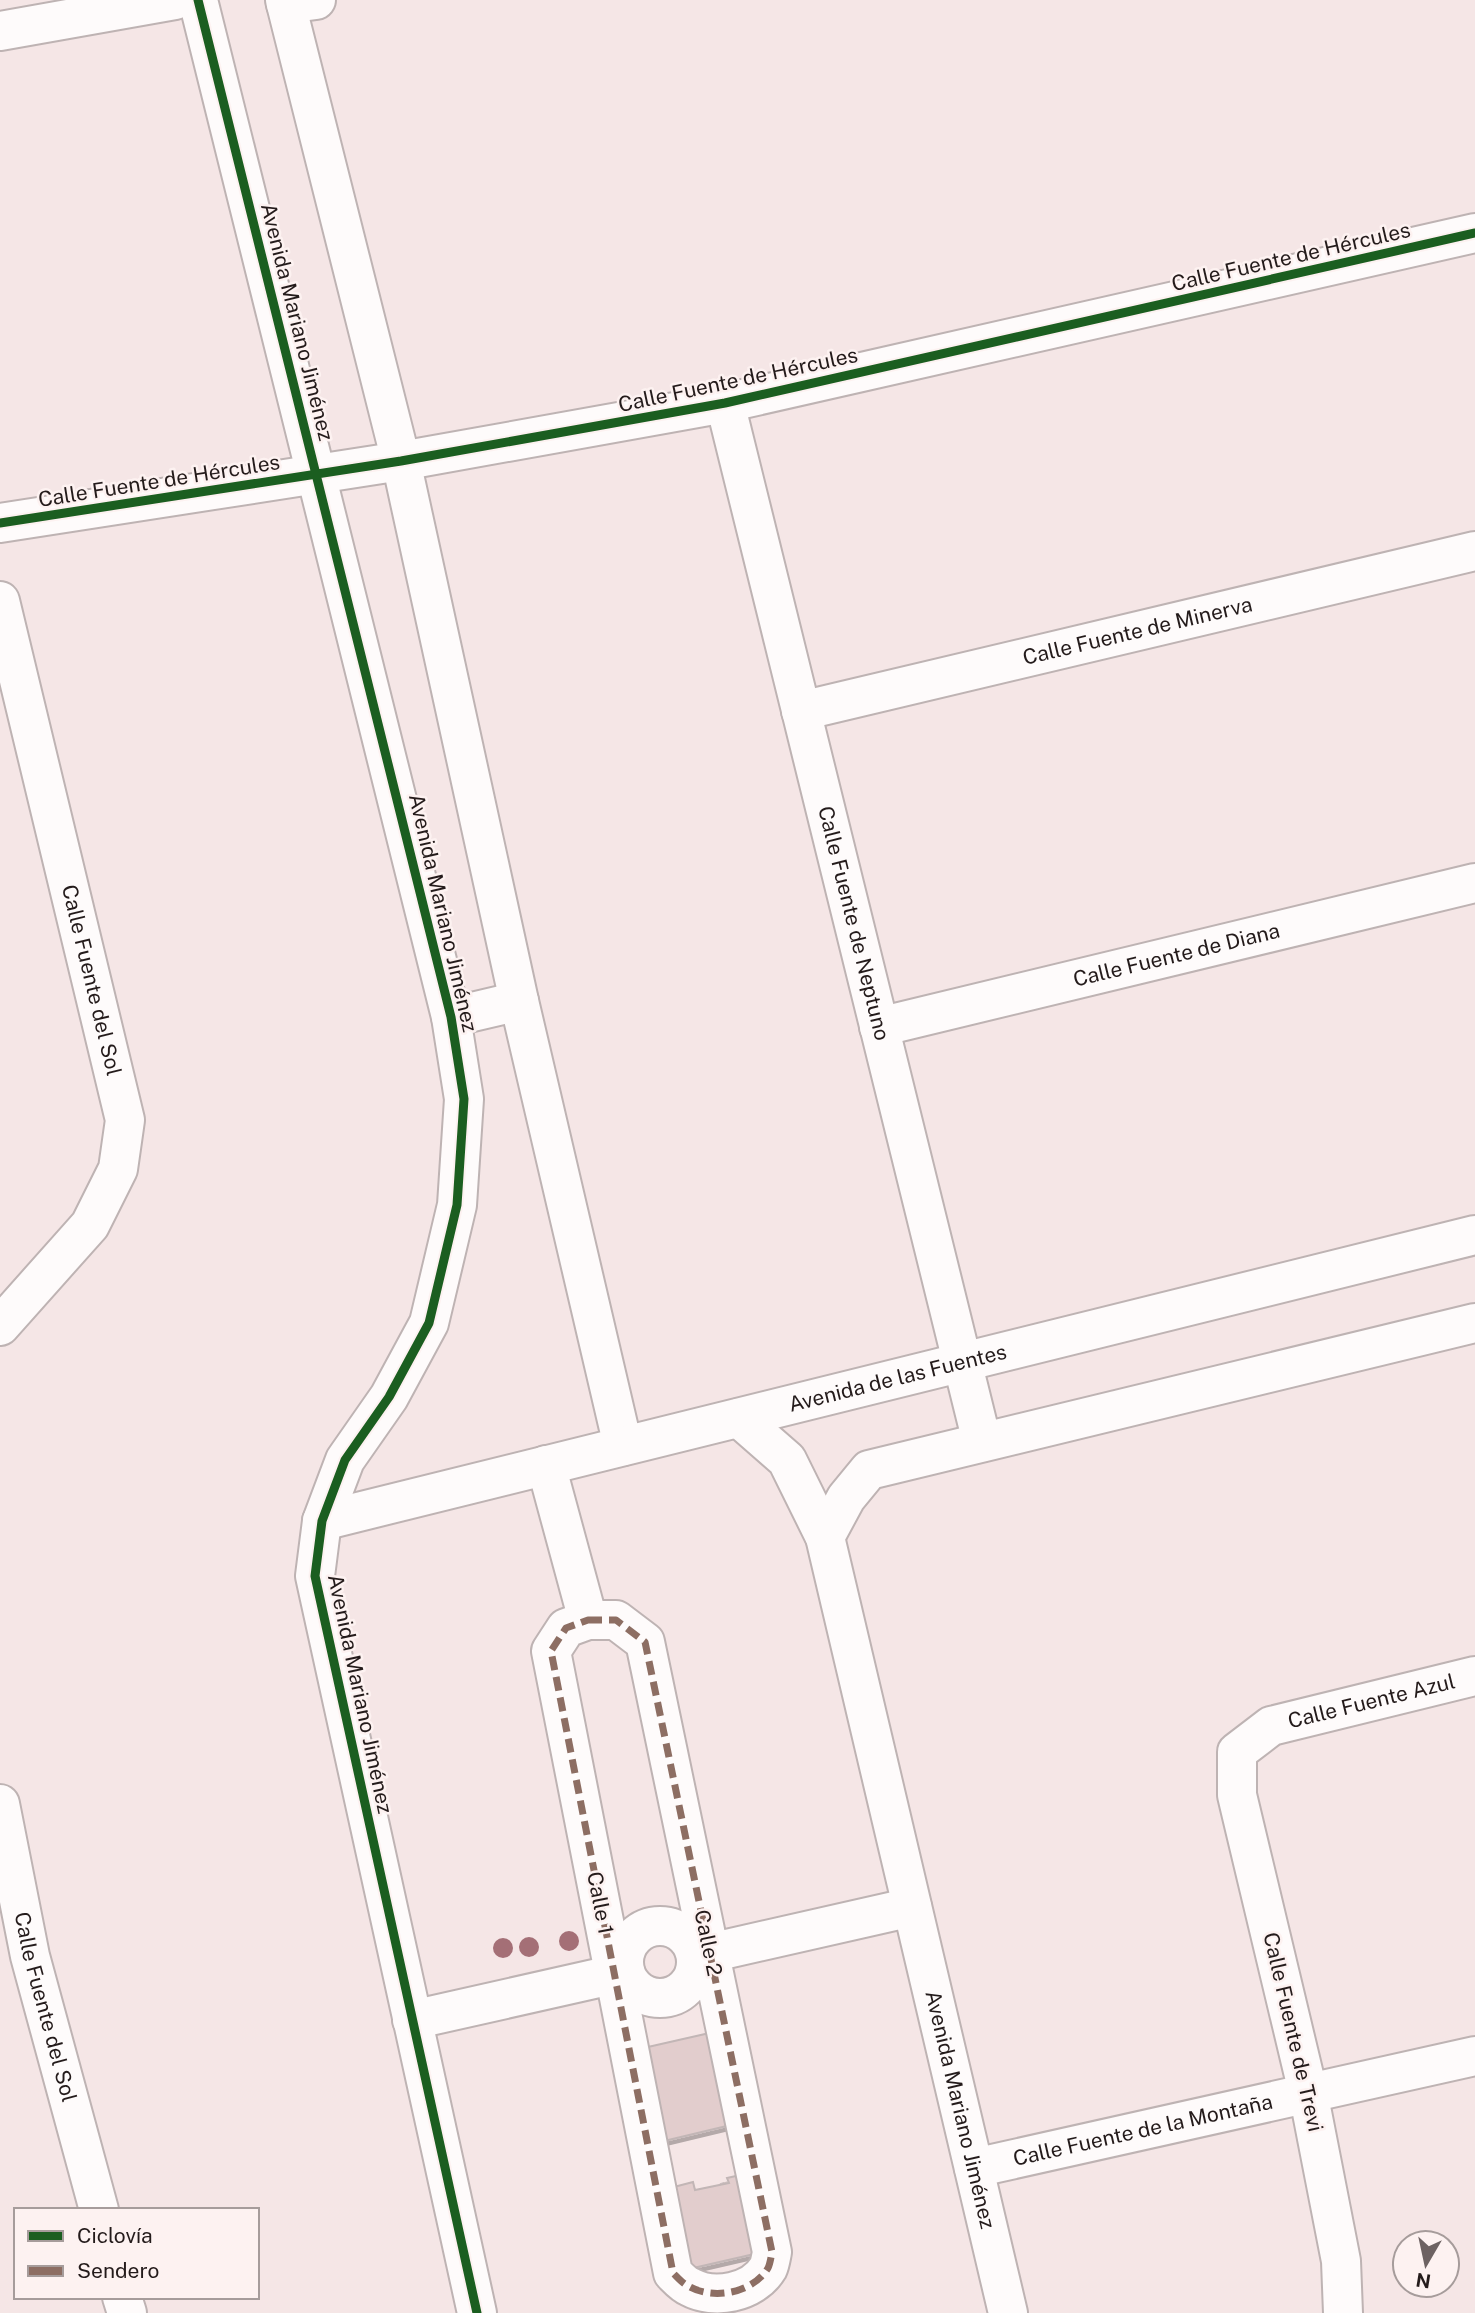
<svg xmlns="http://www.w3.org/2000/svg" width="1475" height="2313" viewBox="0 0 1475 2313" font-family="'Public Sans',sans-serif">
	<defs>
		<filter id="shadow"><feDropShadow dx="-6" dy="6" stdDeviation="0" flood-color="#0004"/></filter>
	</defs>
	<rect width="100%" height="100%" fill="#f5e6e6"/>
	<path fill="#e2cdcd" stroke="#c2b6b6" stroke-width="2" filter="url(#shadow)" d="M 714,2032 L 735,2124 L 660,2142 L 639,2049 Z
		M 745,2174 L 763,2252 L 689,2269 L 670,2188 L 693,2182 L 695,2190 L 729,2183 L 727,2178 Z"/>
	<g fill="none" stroke-linecap="round" stroke-linejoin="round">
		<g stroke="#beb3b3" stroke-width="42">
			<g id="street">
				<path d="M 286,4 L 316,0"/>
				<path d="M 0,31 L 175,0"/>
				<path id="s1" d="M 725,403 L 982,1442"/>
				<path d="M 0,523 L 401,461 L 725,403 L 1475,233"/>
				<path id="s2" d="M 0,601 L 125,1120 L 118,1169 L 90,1225 L 0,1326"/>
				<path id="s3" d="M 801,711 L 1475,551"/>
				<path id="s4" d="M 879,1027 L 1475,883"/>
				<path d="M 546,1465 L 588,1620"/>
				<path d="M 588,1620 L 616,1620 L 645,1642 L 772,2252 C 771,2257 770,2264 768,2268 C 753,2293 714,2300 690,2287 C 683,2284 678,2278 673,2273 L 551,1651 L 566,1628 Z"/>
				<path id="s5" d="M 0,1804 L 30,1956 L 99,2210"/>
				<circle cx="660" cy="1962" r="36"/>
				<path d="M 696,1956 L 912,1907"/>
				<path d="M 412,2020 L 625,1972"/>
				<path id="s6" d="M 974,2168 L 1475,2056"/>
				<path d="M 122,2297 L 127,2313"/>
				<path id="s7" d="M 1343,2313 L 1341,2261 L 1308,2092 L 1237,1795 L 1237,1752 L 1271,1726 L 1475,1676"/>
			</g>
		</g>
		<g stroke="#beb3b3" stroke-width="42">
			<g id="secondary">
				<path d="M 198,0 L 451,1017 L 464,1099 L 457,1205 L 429,1323 L 389,1397 L 345,1460 L 322,1521 L 315,1576 L 477,2313"/>
				<path d="M 285,0 L 401,461 L 519,1001 L 623,1446"/>
				<path d="M 451,1017 L 519,1001"/>
				<path id="s8" d="M 739,1418 L 787,1460 L 825,1537 L 1008,2313"/>
				<path id="s9" d="M 322,1521 L 1475,1235"/>
				<path d="M 825,1537 L 846,1498 L 869,1470 L 1475,1323"/>
			</g>
		</g>
		<use href="#street" stroke="#fefbfb" stroke-width="38"/>
		<use href="#secondary" stroke="#fefbfb" stroke-width="38"/>
		<path stroke="#8d6e63" stroke-width="7" stroke-dasharray="14 7" stroke-linecap="butt" d="M 588,1620 L 616,1620 L 645,1642 L 772,2252 C 771,2257 770,2264 768,2268 C 753,2293 714,2300 690,2287 C 683,2284 678,2278 673,2273 L 551,1651 L 566,1628 Z"/>
		<g stroke="#fdf2f1" stroke-width="13">
			<path id="cycleway" d="M 198,0 L 451,1017 L 464,1099 L 457,1205 L 429,1323 L 389,1397 L 345,1460 L 322,1521 L 315,1576 L 477,2313
				M 0,523 L 401,461 L 725,403 L 1475,233"/>
		</g>
		<use href="#cycleway" stroke="#1b5e20" stroke-width="9"/>
	</g>
	<g fill="#a46f76">
		<circle cx="569" cy="1941" r="10"/>
		<circle cx="529" cy="1947" r="10"/>
		<circle cx="503" cy="1948" r="10"/>
	</g>
	<g text-anchor="middle" stroke-width="5" stroke-linejoin="round" paint-order="stroke">
		<g font-size="21" fill="#241b1b" stroke="#fdf2f1">
			<text transform="translate(1291 257) rotate(-13)" y="7">Calle Fuente de Hércules</text>
			<text transform="translate(297 322) rotate(76)" y="7">Avenida Mariano Jiménez</text>
			<text transform="translate(738 380) rotate(-12)" y="7">Calle Fuente de Hércules</text>
			<text transform="translate(159 481) rotate(-9)" y="7">Calle Fuente de Hércules</text>
			<text dy="7" stroke="none"><textPath href="#s3" startOffset="346">Calle Fuente de Minerva</textPath></text>
			<text transform="translate(443 913) rotate(77)" y="7">Avenida Mariano Jiménez</text>
			<text dy="7" stroke="none"><textPath href="#s1" startOffset="536">Calle Fuente de Neptuno</textPath></text>
			<text dy="7" stroke="none"><textPath href="#s4" startOffset="306">Calle Fuente de Diana</textPath></text>
			<text dy="7" stroke="none"><textPath href="#s2" startOffset="390">Calle Fuente del Sol</textPath></text>
			<text dy="7" stroke="none"><textPath href="#s9" startOffset="593">Avenida de las Fuentes</textPath></text>
			<text transform="translate(360 1694) rotate(78)" y="7">Avenida Mariano Jiménez</text>
			<text dy="7" stroke="none"><textPath href="#s7" startOffset="719">Calle Fuente Azul</textPath></text>
			<text transform="translate(600 1903) rotate(79)" y="7">Calle 1</text>
			<text transform="translate(708 1943) rotate(78)" y="7">Calle 2</text>
			<text dy="7" stroke="none"><textPath href="#s5" startOffset="208">Calle Fuente del Sol</textPath></text>
			<text transform="translate(1293 2032) rotate(77)" y="7">Calle Fuente de Trevi</text>
			<text dy="7" stroke="none"><textPath href="#s8" startOffset="738">Avenida Mariano Jiménez</textPath></text>
			<text dy="7" stroke="none"><textPath href="#s6" startOffset="173">Calle Fuente de la Montaña</textPath></text>
		</g>
	</g>
	<rect x="14" y="2208" width="245" height="91" fill="#fdf2f1" stroke="#a69c9b" stroke-width="2"/>
	<rect x="28" y="2231" width="35" height="10" fill="#1b5e20" stroke="#a69c9b" stroke-width="2"/>
	<text x="77" y="2243" font-size="21" fill="#241b1b">Ciclovía</text>
	<rect x="28" y="2266" width="35" height="10" fill="#8d6e63" stroke="#a69c9b" stroke-width="2"/>
	<text x="77" y="2278" font-size="21" fill="#241b1b">Sendero</text>
	<g transform="translate(1426 2264) rotate(189)"><circle r="33" fill="#fdf2f1" stroke="#a69c9b" stroke-width="2"/>
	<path d="M0-5L12 26L0 18L-12 26Z" fill="#6d6262"/>
	<text y="-10" font-size="19" font-weight="bold" text-anchor="middle" fill="#241b1b">N</text>
	</g>
</svg>
